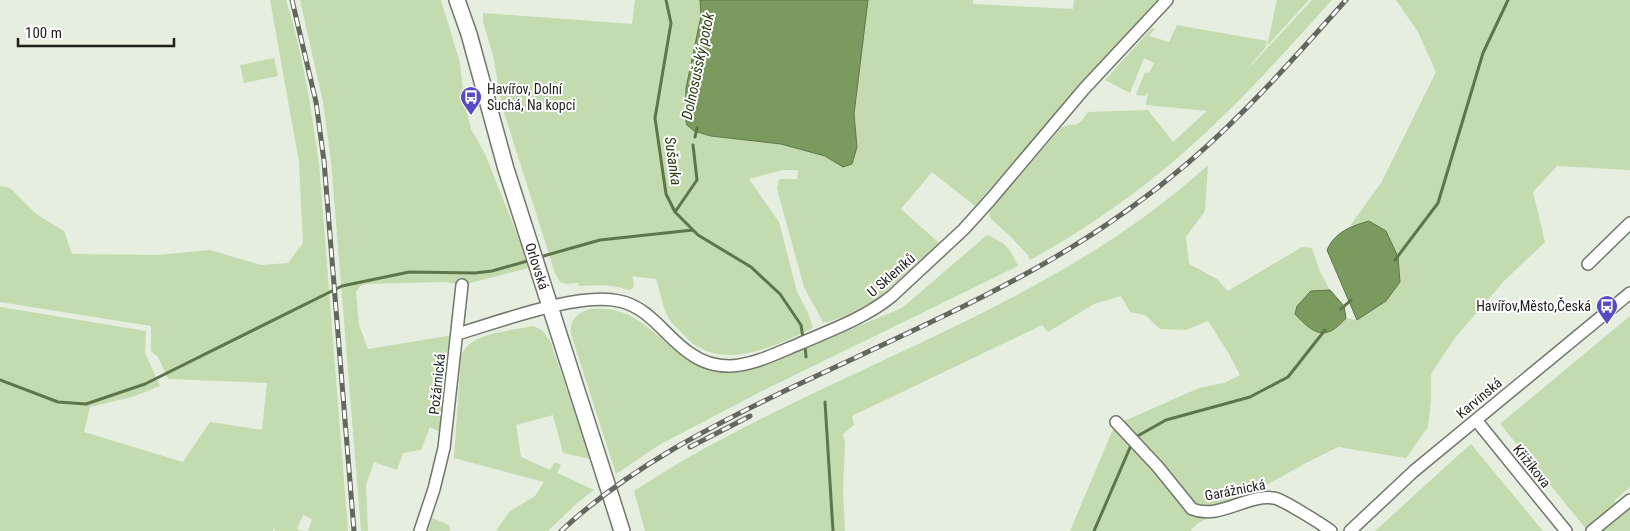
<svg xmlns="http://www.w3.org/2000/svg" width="1630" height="531" viewBox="0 0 1630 531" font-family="'Roboto Condensed',sans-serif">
	<rect width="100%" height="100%" fill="#e5eedf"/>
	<path fill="#c3dbaf" d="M 270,0 L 286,0 C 303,53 311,108 319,163 L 348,531 L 308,531 L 312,519 L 303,515 L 297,529 L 302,531 L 275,531 L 274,527 L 273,531 L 0,531 L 0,307 L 146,331 L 145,353 L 160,386 L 132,397 L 90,407 L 84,432 L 183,462 L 210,422 L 262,430 L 267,383 L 168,379 L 158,357 L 151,351 L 151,326 L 0,302 L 0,186 L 10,188 L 36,214 L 64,231 L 72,254 L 158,255 L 210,250 L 261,265 L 288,263 L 303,243 L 299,162 Z
		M 300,0 L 441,0 L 460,63 L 464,102 L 471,129 L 485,154 L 519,239 L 528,268 L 462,285 L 444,282 L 366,284 L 360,286 L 356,292 L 359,325 L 368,349 L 453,335 L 445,356 L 440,432 L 430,427 L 421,450 L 403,453 L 397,470 L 374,462 L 366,485 L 368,531 L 361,531 L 331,161 L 323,102 Z
		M 635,0 L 700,0 L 701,16 L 686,88 L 685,117 L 711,136 L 781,144 L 825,156 L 843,167 L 857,147 L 854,114 L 868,0 L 973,0 L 973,4 L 1073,9 L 1074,0 L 1157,0 L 975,206 L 932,172 L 901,209 L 939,243 L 876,300 L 845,316 L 828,322 L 823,322 L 804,287 L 777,189 L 779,179 L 797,179 L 798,170 L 783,170 L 749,179 L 779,222 L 797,292 L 808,313 L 813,328 C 773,347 717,375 682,333 C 677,328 670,322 667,315 C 662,304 660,291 656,279 L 632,276 L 634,285 L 632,289 L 629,290 C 612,284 596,285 579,286 L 578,283 L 566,284 L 560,282 L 555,273 L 502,106 L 493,55 L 483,22 L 483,13 L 632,24 Z
		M 1277,0 L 1309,0 L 1267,46 Z
		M 1312,0 L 1332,0 C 1284,53 1236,107 1182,154 C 1135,195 1083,231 1030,260 L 1027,254 L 1011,237 L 991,219 L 989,215 L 990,210 L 1061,128 C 1077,120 1075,132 1088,112 L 1148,110 L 1173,142 L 1207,111 L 1146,105 L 1148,92 L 1145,96 L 1136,95 L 1145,72 L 1149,73 L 1154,63 L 1144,58 L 1130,93 L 1105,80 L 1152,28 L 1155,29 L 1149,36 L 1169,42 L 1177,25 L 1267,41 L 1265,48 L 1244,73 Z
		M 1396,0 L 1630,0 L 1630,170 L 1557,166 L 1533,192 L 1545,242 L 1503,282 L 1455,338 L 1431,374 L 1431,400 L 1428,427 L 1406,458 L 1338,447 L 1306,463 L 1245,497 L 1197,524 L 1190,531 L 1070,531 L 1116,422 L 1129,419 L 1199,388 L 1224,383 L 1240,375 L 1228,352 L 1208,321 L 1186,330 L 1160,329 L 1145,315 L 1130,312 L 1121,296 L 1094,304 L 1048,332 L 1042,325 L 852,416 L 854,425 L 843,434 L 845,443 L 843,490 L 845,531 L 645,531 L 634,491 C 818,370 1043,316 1208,165 L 1205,211 L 1186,237 L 1189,264 L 1217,279 L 1228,291 L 1302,247 L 1312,248 L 1320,272 L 1330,290 L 1311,291 L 1295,314 C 1312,333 1313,332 1338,328 L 1346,318 L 1357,320 L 1386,301 L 1400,282 L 1398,257 L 1369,221 L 1350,226 L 1381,183 L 1436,72 L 1418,32 Z
		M 274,58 L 278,76 L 244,83 L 240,65 Z
		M 987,235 C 1006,243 1010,248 1018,266 L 760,392 L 659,445 L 616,474 L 571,334 C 570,322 574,316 585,311 C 591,308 598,309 604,309 C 642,310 663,347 695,363 C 714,372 733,372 754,369 L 902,308 Z
		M 1630,316 L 1630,487 L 1615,500 L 1616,508 L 1587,530 L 1501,425 L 1501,423 Z
		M 534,326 L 543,331 L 551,343 L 590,459 L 563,453 L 553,415 L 516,425 L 521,457 L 550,470 L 555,462 L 561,465 L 557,473 L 594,490 L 577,503 L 548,531 L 496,531 L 509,512 L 535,496 L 544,482 L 454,458 L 461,357 C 468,333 505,332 527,327 Z
		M 1471,444 L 1543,531 L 1375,531 L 1465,449 Z
		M 1630,504 L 1630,531 L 1596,531 Z
		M 432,518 L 449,525 L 450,531 L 428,531 Z"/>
	<path fill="#7a9a5e" stroke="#5e754a" d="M 700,0 L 868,0 L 854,114 L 857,147 L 852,164 L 843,167 L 825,156 L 781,144 L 711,136 L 694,131 L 687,125 L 685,117 L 686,88 L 701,16 Z
		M 1369,221 L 1386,231 L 1398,257 L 1400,282 L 1386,301 L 1357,320 L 1327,250 C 1335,232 1351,226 1369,221 Z
		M 1330,290 L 1344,306 L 1346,318 C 1326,342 1313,334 1295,314 L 1297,306 L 1311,291 Z"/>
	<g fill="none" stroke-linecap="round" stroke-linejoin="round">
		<path stroke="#5e754a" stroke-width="3" d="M 666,0 L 671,23 L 655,118 L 666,194 L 675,212 L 698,235 L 751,267 L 780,294 L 801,325 L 803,338
			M 695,137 L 697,128
			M 675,212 L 697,180 L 693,145
			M 540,257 L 600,240 L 693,230
			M 1395,260 L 1438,203 L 1483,53 L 1508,0
			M 1341,309 L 1351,300
			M 805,345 L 806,357
			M 0,380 L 58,402 L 86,404 L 145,384 L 342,286 L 409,272 L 475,273 L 492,271 L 531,260
			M 825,402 L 833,531
			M 1134,438 L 1166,420 L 1250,397 L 1288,377 L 1325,330
			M 1094,531 L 1132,443"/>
		<g stroke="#70776b" stroke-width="14">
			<path id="street" d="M 1588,264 L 1630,223
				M 457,334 C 499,322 577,292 619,301 C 650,307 666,338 691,354 C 702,362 717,366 730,366 C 754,365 777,353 799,344 C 831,330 865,318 892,296 L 964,229 L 991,199 L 1084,89 L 1167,0
				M 1476,420 L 1566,531
				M 1116,422 L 1158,467 L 1192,509 C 1220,520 1246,494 1274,498 C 1282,499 1323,525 1331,531
				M 420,531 L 434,489 L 444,448 L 462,285
				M 1350,531 L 1414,471 L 1630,293
				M 1592,531 L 1630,500"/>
		</g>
		<g stroke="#70776b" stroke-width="18">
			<g id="secondary">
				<path id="s1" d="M 457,0 L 469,34 L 506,169 L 622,531"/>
			</g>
		</g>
		<use href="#street" stroke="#fff" stroke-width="11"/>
		<use href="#secondary" stroke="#fff" stroke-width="15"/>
		<g stroke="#63685f" stroke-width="5">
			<path id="rail" d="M 292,0 L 316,102 L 324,161 L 354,531
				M 690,447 L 750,416
				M 561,531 C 630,467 713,425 797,385 C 875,348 955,313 1031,271 C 1087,240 1140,204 1189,162 C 1246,113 1296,56 1346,0"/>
		</g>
		<use href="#rail" stroke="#fff" stroke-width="3" stroke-dasharray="9" stroke-linecap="butt"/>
	</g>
	<defs>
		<g id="bus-pin" transform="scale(1.125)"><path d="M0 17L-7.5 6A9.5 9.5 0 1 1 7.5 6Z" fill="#564bc3" stroke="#fff"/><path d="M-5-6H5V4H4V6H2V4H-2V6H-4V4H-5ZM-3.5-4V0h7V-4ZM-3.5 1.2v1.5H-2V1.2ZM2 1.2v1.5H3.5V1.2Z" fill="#fff"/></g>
	</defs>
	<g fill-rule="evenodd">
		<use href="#bus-pin" x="471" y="97"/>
		<use href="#bus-pin" x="1607" y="306"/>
	</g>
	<g text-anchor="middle" stroke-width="4" stroke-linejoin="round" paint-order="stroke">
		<g font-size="14" fill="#1c1f1a" stroke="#fff" text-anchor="start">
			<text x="487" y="94">Havířov, Dolní<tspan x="487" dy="16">Suchá, Na kopci</tspan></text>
			<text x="1591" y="311" text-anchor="end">Havířov,Město,Česká</text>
		</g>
		<g font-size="14" fill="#1c1f1a" stroke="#fff">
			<text dy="5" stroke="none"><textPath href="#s1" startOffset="278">Orlovská</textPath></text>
			<text transform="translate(891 275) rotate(-41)" y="5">U Skleníků</text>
			<text transform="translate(437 384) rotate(-84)" y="5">Požárnická</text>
			<text transform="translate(1479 398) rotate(-40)" y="5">Karvinská</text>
			<text transform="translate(1532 466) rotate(51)" y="5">Křižíkova</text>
			<text transform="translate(1235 490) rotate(-11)" y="5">Garážnická</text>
		</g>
		<g font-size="15" font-style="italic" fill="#273d11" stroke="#fff">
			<text transform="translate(698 66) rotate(-78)" y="5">Dolnosušský potok</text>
			<text transform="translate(673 161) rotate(82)" y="5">Sušanka</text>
		</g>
	</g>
	<path d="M18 38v8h156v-8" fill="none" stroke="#1c1f1a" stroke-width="2.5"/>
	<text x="25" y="38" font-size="15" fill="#1c1f1a" stroke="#ffffff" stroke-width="4" paint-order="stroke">100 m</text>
</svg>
